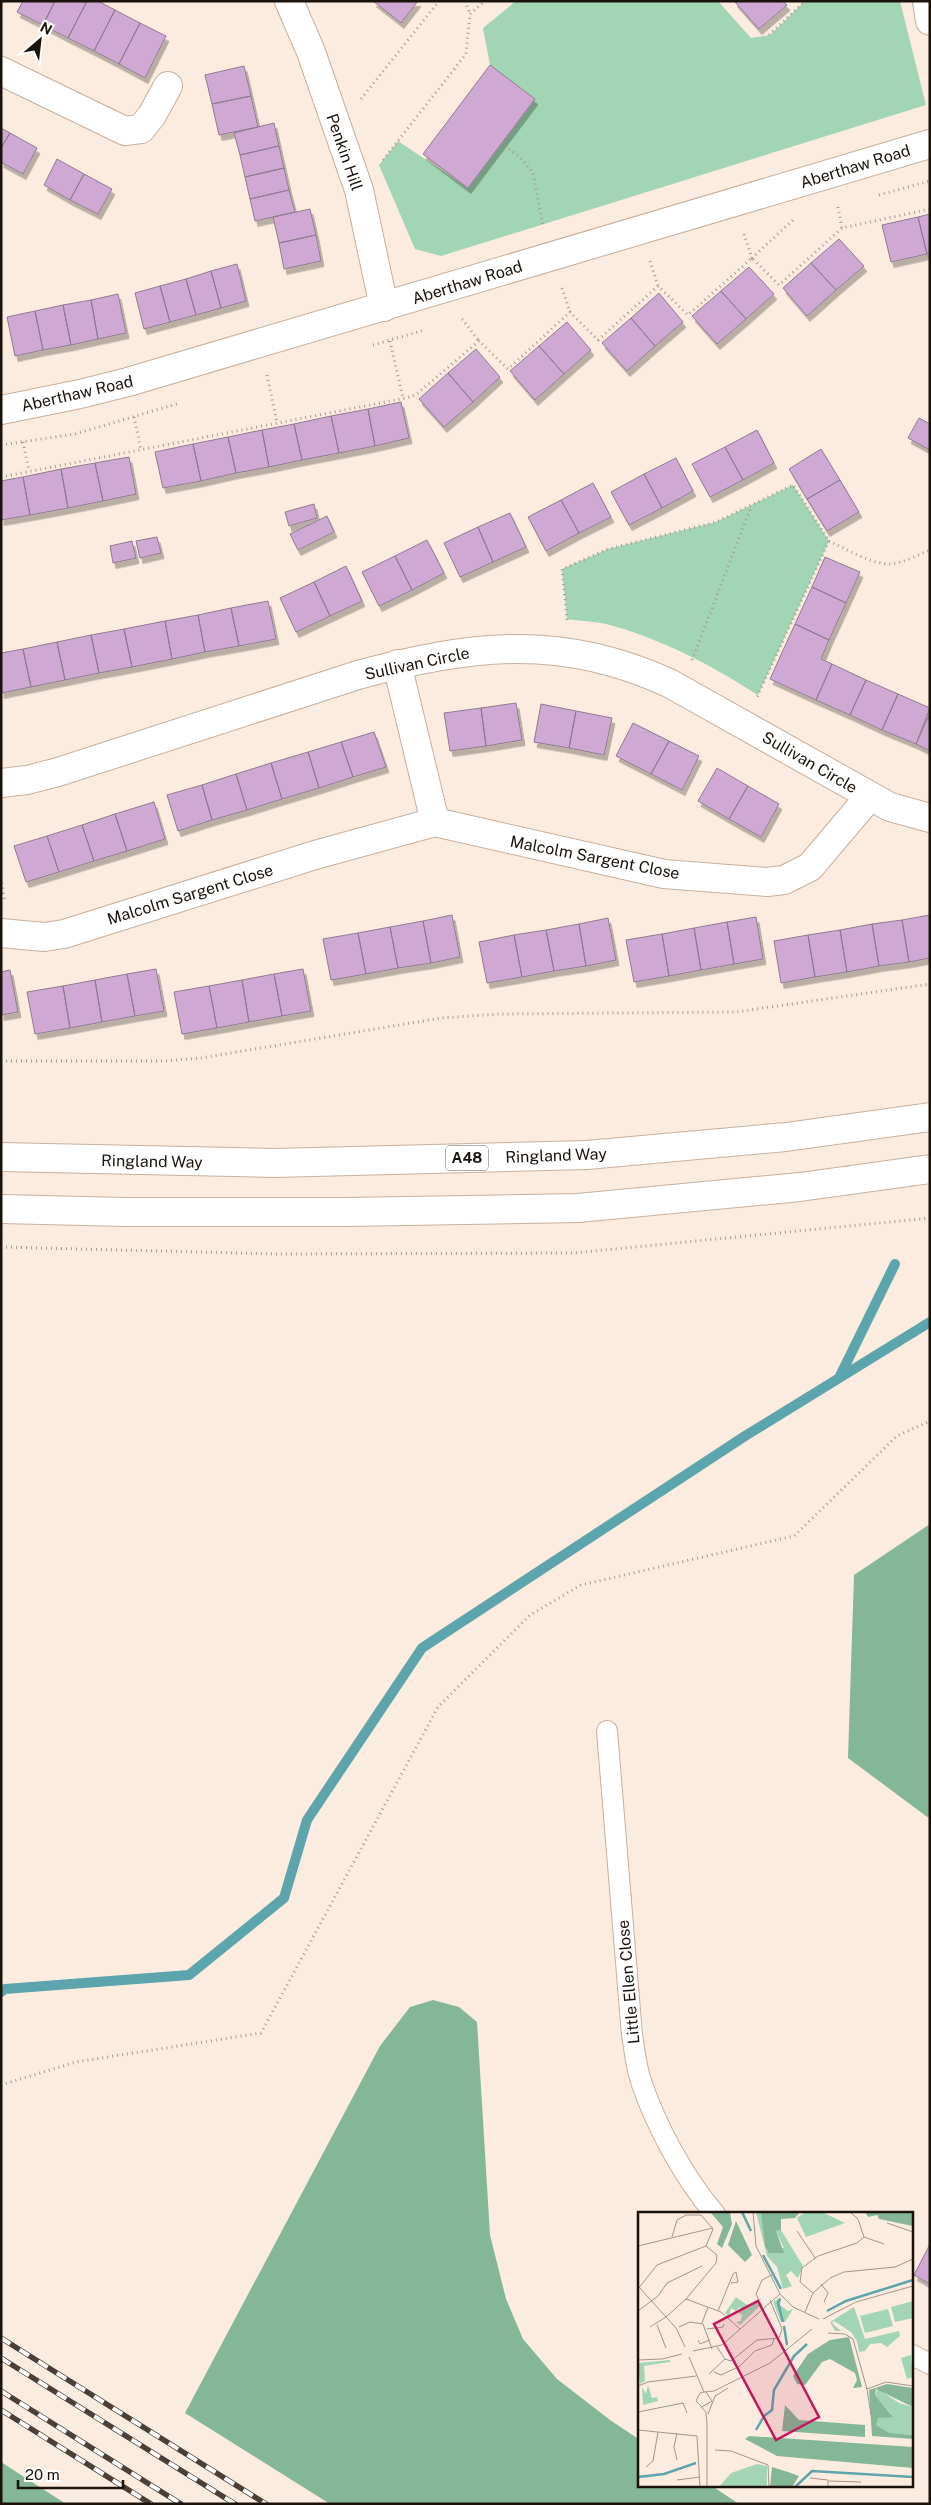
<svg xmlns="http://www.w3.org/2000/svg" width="931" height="2505" viewBox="0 0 931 2505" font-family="'Public Sans',sans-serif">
	<defs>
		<filter id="shadow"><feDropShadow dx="3" dy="5.5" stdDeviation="0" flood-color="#0004"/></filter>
	</defs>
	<rect width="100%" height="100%" fill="#fcece0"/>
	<path fill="#a2d5b4" d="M 516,1 L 718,1 L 751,38 L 770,35 L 805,1 L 900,1 L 926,105 L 441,256 L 415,249 L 379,165 L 398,141 L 468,188 L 535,99 L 490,65 L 483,28 Z
		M 793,485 L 829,541 L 758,695 C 711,665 660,638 606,624 C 593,621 580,621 567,619 L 562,569 L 608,549 L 716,522 Z"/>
	<path fill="#83b796" d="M 930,1524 L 930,1819 L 848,1758 L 854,1575 Z
		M 433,2000 L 459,2007 L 477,2022 L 490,2235 L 506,2299 L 523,2339 L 557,2379 L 610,2420 L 640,2440 L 640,2486 L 712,2486 L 739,2504 L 330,2504 L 185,2413 L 380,2046 L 410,2007 Z
		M 1,2462 L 66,2504 L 1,2504 Z"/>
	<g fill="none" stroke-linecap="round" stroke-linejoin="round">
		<path stroke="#5da5ac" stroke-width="10" d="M 839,1378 L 895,1264
			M 1,1992 L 5,1989 L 189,1975 L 284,1898 L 307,1820 L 422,1648 L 745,1436 L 930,1322"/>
	</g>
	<path fill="#cfa9d3" stroke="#8e7a90" filter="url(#shadow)" d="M 23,1 L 55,1 L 43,25 L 17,12 Z
		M 55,1 L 87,1 L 68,38 L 43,25 Z
		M 87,1 L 98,1 L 115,10 L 94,51 L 68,38 Z
		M 373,1 L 418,1 L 401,23 Z
		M 734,1 L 783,1 L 787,5 L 759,29 Z
		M 115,10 L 140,23 L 119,64 L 94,51 Z
		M 140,23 L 166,36 L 145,78 L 119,64 Z
		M 490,65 L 535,99 L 468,188 L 423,154 Z
		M 244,66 L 251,96 L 212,104 L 205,75 Z
		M 251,96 L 258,127 L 219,135 L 212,104 Z
		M 274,123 L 279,146 L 240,155 L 234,133 Z
		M 1,128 L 10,133 L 1,148 Z
		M 10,133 L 37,148 L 23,174 L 1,162 L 1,148 Z
		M 279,146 L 284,168 L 245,177 L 240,155 Z
		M 57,159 L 84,174 L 70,200 L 44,185 Z
		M 284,168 L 289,190 L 250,199 L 245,177 Z
		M 84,174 L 112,189 L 98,214 L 70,200 Z
		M 289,190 L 295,212 L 255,221 L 250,199 Z
		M 310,209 L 316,235 L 279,243 L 273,217 Z
		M 930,214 L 930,254 L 927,254 L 918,217 Z
		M 918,217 L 927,254 L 891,262 L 882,225 Z
		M 316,235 L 321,261 L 284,269 L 279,243 Z
		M 839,239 L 864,266 L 836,290 L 811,263 Z
		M 811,263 L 836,290 L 807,316 L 783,288 Z
		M 237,264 L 246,301 L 221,308 L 211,271 Z
		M 749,267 L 774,294 L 746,319 L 721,291 Z
		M 211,271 L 221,308 L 196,315 L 186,279 Z
		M 186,279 L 196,315 L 170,322 L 160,286 Z
		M 160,286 L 170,322 L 144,329 L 135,293 Z
		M 721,291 L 746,319 L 717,344 L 692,316 Z
		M 659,293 L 683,322 L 655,346 L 631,318 Z
		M 118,294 L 126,333 L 98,339 L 91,300 Z
		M 91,300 L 98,339 L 71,345 L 63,305 Z
		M 63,305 L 71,345 L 43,350 L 35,311 Z
		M 35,311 L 43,350 L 15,356 L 7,317 Z
		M 631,318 L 655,346 L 627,371 L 602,343 Z
		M 567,322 L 591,350 L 564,374 L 539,346 Z
		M 539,346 L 564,374 L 535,400 L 510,371 Z
		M 476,349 L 500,377 L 473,402 L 448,373 Z
		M 448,373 L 473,402 L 444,427 L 419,399 Z
		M 401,402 L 409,438 L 375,446 L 368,409 Z
		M 368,409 L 375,446 L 339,453 L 331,416 Z
		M 331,416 L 339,453 L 302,460 L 294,424 Z
		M 919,418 L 930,424 L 930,450 L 908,438 Z
		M 294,424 L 302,460 L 269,467 L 262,430 Z
		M 262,430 L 269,467 L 236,473 L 228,437 Z
		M 757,430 L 774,463 L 743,480 L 725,447 Z
		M 228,437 L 236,473 L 201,481 L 193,444 Z
		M 193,444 L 201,481 L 163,488 L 155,452 Z
		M 725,447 L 743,480 L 710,497 L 692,464 Z
		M 821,449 L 840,480 L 807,499 L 789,469 Z
		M 129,457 L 136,494 L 103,501 L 95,463 Z
		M 676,458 L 693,491 L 662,508 L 644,474 Z
		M 95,463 L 103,501 L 68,508 L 61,469 Z
		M 61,469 L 68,508 L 30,515 L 23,477 Z
		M 644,474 L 662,508 L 629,525 L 611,492 Z
		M 23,477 L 30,515 L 1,520 L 1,481 Z
		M 840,480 L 859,512 L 827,531 L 807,499 Z
		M 593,483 L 611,517 L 579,533 L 561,500 Z
		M 561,500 L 579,533 L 546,551 L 528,517 Z
		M 314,504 L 317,518 L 289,526 L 285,512 Z
		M 510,513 L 526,547 L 493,562 L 478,527 Z
		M 327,516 L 334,532 L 298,550 L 290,534 Z
		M 478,527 L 493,562 L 460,577 L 444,543 Z
		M 157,537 L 161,553 L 140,558 L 136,541 Z
		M 427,540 L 444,573 L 412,590 L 395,556 Z
		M 132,541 L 136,558 L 113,563 L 110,546 Z
		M 395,556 L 412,590 L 379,606 L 362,572 Z
		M 825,557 L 860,572 L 846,603 L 812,587 Z
		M 346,566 L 362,601 L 330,616 L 314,582 Z
		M 314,582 L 330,616 L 296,632 L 280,598 Z
		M 812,587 L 846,603 L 829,640 L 795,624 Z
		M 268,601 L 276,639 L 239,646 L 231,608 Z
		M 231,608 L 239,646 L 205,652 L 198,615 Z
		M 198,615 L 205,652 L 172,659 L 165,621 Z
		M 165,621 L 172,659 L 132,667 L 124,629 Z
		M 795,624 L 829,640 L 821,659 L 832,664 L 816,700 L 770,679 Z
		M 124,629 L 132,667 L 99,673 L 91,635 Z
		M 91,635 L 99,673 L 65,680 L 57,642 Z
		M 57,642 L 65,680 L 31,687 L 23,649 Z
		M 23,649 L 31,687 L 1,693 L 1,653 Z
		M 832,664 L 866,680 L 850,715 L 816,700 Z
		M 866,680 L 898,694 L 882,730 L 850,715 Z
		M 898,694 L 930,708 L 916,744 L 882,730 Z
		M 516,703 L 522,740 L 486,746 L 481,708 Z
		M 541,704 L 576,711 L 569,748 L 534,742 Z
		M 481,708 L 486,746 L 450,751 L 444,713 Z
		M 576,711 L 612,718 L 604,755 L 569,748 Z
		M 930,713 L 930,751 L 916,744 Z
		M 633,723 L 669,741 L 651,774 L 616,756 Z
		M 374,732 L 386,767 L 353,777 L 341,742 Z
		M 669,741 L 699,756 L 682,790 L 651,774 Z
		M 341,742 L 353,777 L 319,788 L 308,752 Z
		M 308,752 L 319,788 L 282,799 L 271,763 Z
		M 271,763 L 282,799 L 247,810 L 236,774 Z
		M 717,768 L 748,786 L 729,819 L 698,801 Z
		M 236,774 L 247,810 L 212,820 L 202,785 Z
		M 202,785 L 212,820 L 178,831 L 167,795 Z
		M 748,786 L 779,804 L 761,837 L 729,819 Z
		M 154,802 L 165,839 L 127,851 L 115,814 Z
		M 115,814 L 127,851 L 94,861 L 82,825 Z
		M 82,825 L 94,861 L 59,872 L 47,836 Z
		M 47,836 L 59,872 L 26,882 L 14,846 Z
		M 452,915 L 460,957 L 431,963 L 423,921 Z
		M 930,915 L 930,958 L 909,962 L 902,920 Z
		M 756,917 L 763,959 L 734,964 L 727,922 Z
		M 608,918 L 616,960 L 586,966 L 579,924 Z
		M 902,920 L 909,962 L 879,966 L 872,924 Z
		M 423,921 L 431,963 L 398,968 L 390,927 Z
		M 727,922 L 734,964 L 701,970 L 694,928 Z
		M 579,924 L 586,966 L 554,971 L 546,930 Z
		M 872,924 L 879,966 L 847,972 L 840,930 Z
		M 390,927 L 398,968 L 366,974 L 358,933 Z
		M 694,928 L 701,970 L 669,976 L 662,934 Z
		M 546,930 L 554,971 L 522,977 L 514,935 Z
		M 840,930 L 847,972 L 815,977 L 808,935 Z
		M 358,933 L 366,974 L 331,980 L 323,939 Z
		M 662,934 L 669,976 L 634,982 L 626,940 Z
		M 514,935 L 522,977 L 487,983 L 479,942 Z
		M 808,935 L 815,977 L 781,983 L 774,941 Z
		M 156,969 L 164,1011 L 135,1016 L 127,974 Z
		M 303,969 L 311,1011 L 282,1016 L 274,974 Z
		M 10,970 L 18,1012 L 1,1015 L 1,972 Z
		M 127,974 L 135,1016 L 102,1022 L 95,980 Z
		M 274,974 L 282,1016 L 249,1022 L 242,980 Z
		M 95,980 L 102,1022 L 70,1028 L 63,986 Z
		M 242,980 L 249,1022 L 217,1028 L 209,986 Z
		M 63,986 L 70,1028 L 35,1034 L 27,992 Z
		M 209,986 L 217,1028 L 182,1034 L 174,992 Z
		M 930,2244 L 930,2284 L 914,2275 Z"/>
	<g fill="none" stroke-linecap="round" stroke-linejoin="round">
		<g stroke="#c8af9b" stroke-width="22">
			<path id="lane" d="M 607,1731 L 632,2035 C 635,2051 636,2069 642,2084 C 657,2128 685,2179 715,2214
				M 912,2355 L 930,2364"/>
		</g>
		<g stroke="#c8af9b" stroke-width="30">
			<path id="street" d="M 289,1 L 311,52 L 359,190 L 384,307
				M 927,1 L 930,21
				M 1,71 L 125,131 L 141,129 L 152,115 L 168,86
				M 397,664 L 435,822
				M 1,783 L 27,780 L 58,772 L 358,675 C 470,645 560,633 669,683 L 890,807 L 930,818
				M 1,933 L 44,937 L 64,934 L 315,855 L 435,822 L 664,874 L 767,882 L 784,880 L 810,867 L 870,796"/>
		</g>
		<g stroke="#c8af9b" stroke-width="30">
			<path id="secondary" d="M 1,410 L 80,394 L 128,382 L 930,144"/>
		</g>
		<g stroke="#c8af9b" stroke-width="30">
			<path id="primary" d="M 1,1157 L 274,1163 L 587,1155 L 786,1137 L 930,1117
				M 1,1209 L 125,1212 L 346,1212 L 578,1208 L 800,1187 L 930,1169"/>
		</g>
		<path stroke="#a7998f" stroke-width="3" stroke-dasharray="1 4" stroke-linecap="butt" d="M 465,1 L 470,14
			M 769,35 L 805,1
			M 361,99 L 439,1
			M 501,143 L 520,157 L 533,173 L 543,225
			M 383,160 L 466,54 L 470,14 L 485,1
			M 879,195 L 930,181
			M 838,207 L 842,228
			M 744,234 L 752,258 L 794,219
			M 650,261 L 658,286
			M 562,288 L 570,312
			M 462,319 L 479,341
			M 390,341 L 403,398
			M 373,345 L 425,330
			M 267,375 L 277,423
			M 134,417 L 141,450
			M 23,442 L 29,471
			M 1,445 L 75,434 L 180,403
			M 1,477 L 411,397 L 418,393 L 479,341 L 508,369 L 570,312 L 598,340 L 658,286 L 688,315 L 752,258 L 779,285 L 842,228 L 930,209
			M 829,541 C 847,549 868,563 888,564 C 902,564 917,555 930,550
			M 567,620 L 562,569 L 608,549 L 716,522 L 793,485 L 829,541 L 757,697
			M 692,660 L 751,507
			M 1,878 L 5,902
			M 1,1061 L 163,1061 L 201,1058 L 441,1018 L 500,1014 L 736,1012 L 930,984
			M 1,1247 L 276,1254 L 574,1253 L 930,1218
			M 1,2085 L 76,2062 L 261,2033 L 438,1707 L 530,1615 L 581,1585 L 794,1536 L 897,1436 L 930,1421"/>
		<use href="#lane" stroke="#fff" stroke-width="20"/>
		<use href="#street" stroke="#fff" stroke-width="28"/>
		<use href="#secondary" stroke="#fff" stroke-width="28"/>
		<use href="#primary" stroke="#fff" stroke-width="28"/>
		<g stroke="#4b4038" stroke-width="5.5">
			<path id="rail" d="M 1,2338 L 266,2504
				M 1,2358 L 235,2504
				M 1,2391 L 181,2504
				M 1,2410 L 151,2504"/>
		</g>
		<use href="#rail" stroke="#fff" stroke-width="4" stroke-dasharray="11" stroke-linecap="butt"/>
	</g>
	<g text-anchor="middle" stroke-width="5" stroke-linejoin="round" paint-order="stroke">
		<rect fill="#fff" stroke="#5f5954" stroke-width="1" x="446" y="1145.5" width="42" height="25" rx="4"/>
		<g font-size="15" font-weight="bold" fill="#1b120b">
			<text x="467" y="1163">A48</text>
		</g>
		<g font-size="16" fill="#1b120b" stroke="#fff">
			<text transform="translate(345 152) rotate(71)" y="6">Penkin Hill</text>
			<text transform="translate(855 166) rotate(-17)" y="6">Aberthaw Road</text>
			<text transform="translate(467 282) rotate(-17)" y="6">Aberthaw Road</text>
			<text transform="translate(77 393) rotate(-13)" y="6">Aberthaw Road</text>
			<text transform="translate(417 663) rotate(-12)" y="6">Sullivan Circle</text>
			<text transform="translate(810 762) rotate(30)" y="6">Sullivan Circle</text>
			<text transform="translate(595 857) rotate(11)" y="6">Malcolm Sargent Close</text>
			<text transform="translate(190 894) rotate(-17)" y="6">Malcolm Sargent Close</text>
			<text transform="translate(556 1155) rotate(-2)" y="6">Ringland Way</text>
			<text transform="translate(152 1161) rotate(1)" y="6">Ringland Way</text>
			<text transform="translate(628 1982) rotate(-95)" y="6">Little Ellen Close</text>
		</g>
	</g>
	<g transform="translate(638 2212)">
		<rect width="275" height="275" fill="#fcece0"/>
		<path d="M 118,0 L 124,1 L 127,34 L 146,36 L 138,19 L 143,18 L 165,54 L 160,66 L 153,59 L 148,63 L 154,74 L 145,77 L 139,55 L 129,44 ZM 167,0 L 184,0 L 207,11 L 168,25 L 159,6 ZM 98,85 L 112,95 L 117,89 L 122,94 L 102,113 L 98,110 L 103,109 L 104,103 L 100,101 L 103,94 L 98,99 L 93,96 L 91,104 L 87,101 ZM 143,85 L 142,93 L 150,99 L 155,97 L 147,110 L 143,110 L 135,90 ZM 275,89 L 275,106 L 257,110 L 253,95 ZM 216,95 L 227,127 L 261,119 L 262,124 L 249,135 L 243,131 L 232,132 L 227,139 L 221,140 L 219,129 L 213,120 L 196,109 L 194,111 L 203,119 L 197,119 L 192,110 ZM 250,97 L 255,114 L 227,121 L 222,104 ZM 273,143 L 275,165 L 269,167 L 263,146 ZM 32,148 L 32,150 L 6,154 L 7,169 L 2,172 L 0,151 ZM 10,173 L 14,186 L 19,185 L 20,189 L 5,193 L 4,175 L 8,182 ZM 240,177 L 261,191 L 275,195 L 275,223 L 252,221 L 238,213 L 238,207 L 253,202 L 237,183 ZM 119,252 L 129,254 L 129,275 L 81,275 L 93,261 Z" fill="#a2d5b4"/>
		<path d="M 72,0 L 92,0 L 94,12 L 84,36 L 79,32 L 85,15 ZM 123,0 L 162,0 L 157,6 L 143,7 L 143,18 L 138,19 L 146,41 L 131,41 L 127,34 ZM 227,0 L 275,0 L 275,14 L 241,7 L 239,3 L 230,5 ZM 98,9 L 114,43 L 107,50 L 90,33 ZM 211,125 L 224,175 L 215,176 L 219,168 L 217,161 L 192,147 L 184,150 L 167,173 L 159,172 L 155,164 L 170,142 L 192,128 ZM 249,172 L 275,176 L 275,195 L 238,177 L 237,183 L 255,205 L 240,206 L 238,213 L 252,221 L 275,223 L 275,227 L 234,224 L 231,178 ZM 147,193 L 161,208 L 227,213 L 227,225 L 144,219 ZM 111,224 L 275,235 L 275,256 L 139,244 L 107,227 ZM 134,255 L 150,260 L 161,264 L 154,275 L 132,275 Z" fill="#83b796"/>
		<path fill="none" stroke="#5da5ac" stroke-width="2.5" d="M 104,0 L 113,19M 125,43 L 143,77M 142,87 L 140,91 L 145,110M 189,99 L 208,89 L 275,68M 146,114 L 149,133M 118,218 L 126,204 L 134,198 L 136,178 L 156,144 L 169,132M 0,265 L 26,262 L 58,251M 157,275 L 174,259 L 275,265"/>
		<path fill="none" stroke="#a2958b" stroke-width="1" d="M 115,0 L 118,34 L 142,82 L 155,95 L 181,107M 249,11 L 275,20M 159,19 L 177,46M 34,25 L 39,8 L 48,3 L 63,3 L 75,17 L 68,34M 226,25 L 246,32M 0,34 L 75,16M 183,72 L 190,81 L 186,90M 0,74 L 38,116 L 47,135M 0,77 L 19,53 L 68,34M 175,81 L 162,70 L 164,56 L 180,44 L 219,31 L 226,25 L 220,7 L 212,0M 48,87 L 83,100 L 102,117M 124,94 L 118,82 L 124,68 L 134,63M 0,99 L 20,84 L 29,71 L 64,54M 80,99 L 95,62 L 98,60 L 100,70 L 93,71M 167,100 L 175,81 L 192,66 L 206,60 L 257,55 L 275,47M 185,107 L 218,90 L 275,74M 64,111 L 70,95M 19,113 L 28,136M 12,115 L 28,105 L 48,87 L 78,51 L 79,43 L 68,34M 41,115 L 52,110 L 65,112 L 74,137M 69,117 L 85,115 L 86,112M 190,121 L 207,122 L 215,127 L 229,177 L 233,203M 60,128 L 62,132 L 72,128M 79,135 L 87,147 L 93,149 L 119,128 L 141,126 L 144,117 L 132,88M 55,139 L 84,133 L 142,82M 51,145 L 66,180M 0,148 L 24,147 L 44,142M 76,160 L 83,163 L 102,154 L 117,139 L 134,133 L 136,127M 71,162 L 87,147M 0,174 L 10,170 L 58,164M 229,177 L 248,170 L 275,174M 68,180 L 74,189 L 64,195 L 58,189 L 62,181 L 66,180 L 76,179 L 132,151 L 174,117M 63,195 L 68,200 L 69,212 L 69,275M 0,200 L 45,191 L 49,201M 70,202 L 77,184 L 90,176M 0,218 L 59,224 L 62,275M 77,238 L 93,239 L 130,253 L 131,275M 39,248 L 36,235 L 39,221M 8,255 L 15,249 L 20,220M 172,266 L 190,268 L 190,275M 39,268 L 62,265M 191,269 L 223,270M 249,275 L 268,275"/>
		<path fill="#c2185b" fill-opacity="0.15" stroke="#c2185b" stroke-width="2.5" d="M 120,89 L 181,205 L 138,228 L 76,112 Z"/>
		<rect width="275" height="275" fill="none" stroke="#1b120b" stroke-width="2.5"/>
	</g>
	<rect width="931" height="2505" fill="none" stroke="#1b120b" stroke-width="5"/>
	<g transform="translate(40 40) rotate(28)" stroke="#ffffff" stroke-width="4" paint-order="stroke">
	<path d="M0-4L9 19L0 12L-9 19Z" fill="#1b120b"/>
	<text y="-8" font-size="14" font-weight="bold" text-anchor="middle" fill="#1b120b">N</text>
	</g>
	<path d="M18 2480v8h105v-8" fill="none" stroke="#1b120b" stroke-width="2.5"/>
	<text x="25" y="2480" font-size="15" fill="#1b120b" stroke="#ffffff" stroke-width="4" paint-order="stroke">20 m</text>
</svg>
